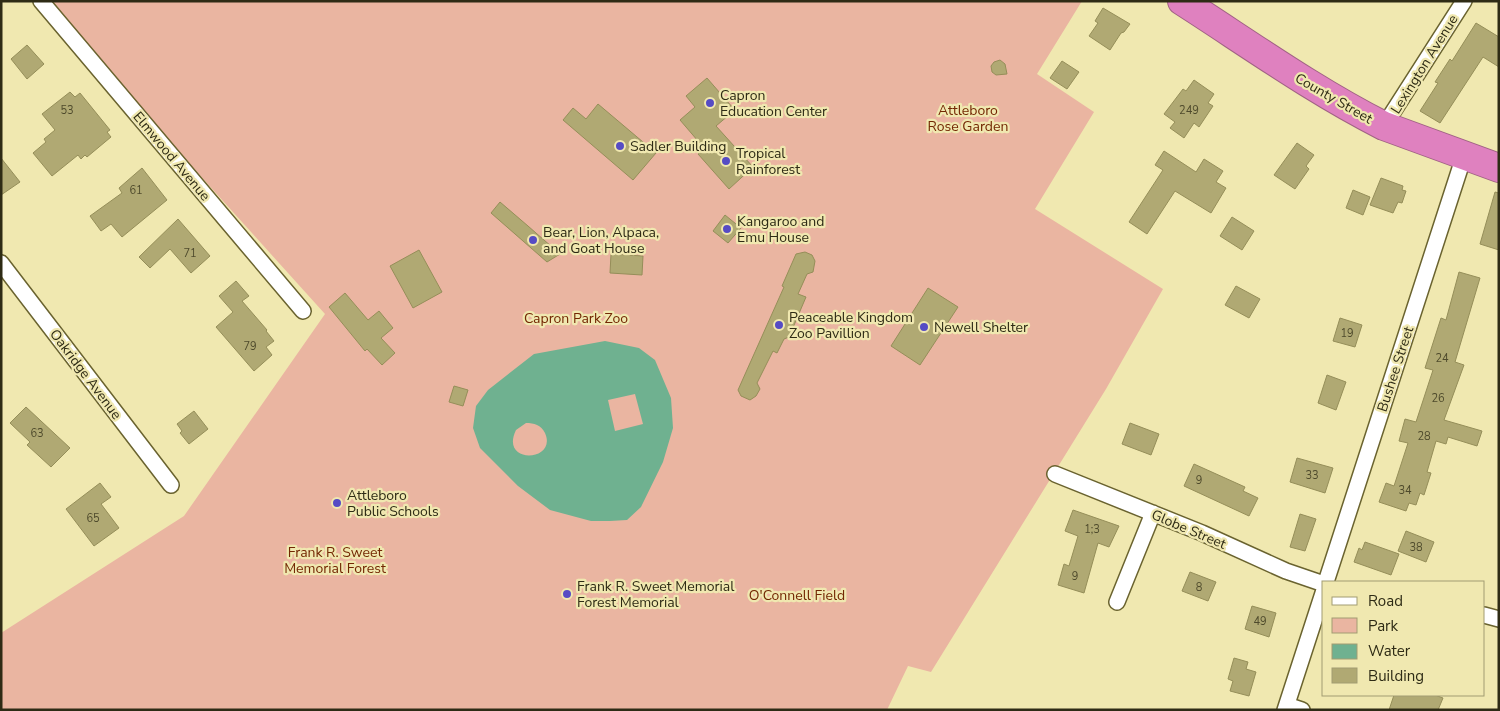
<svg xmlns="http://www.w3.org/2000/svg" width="1500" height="711" viewBox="0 0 1500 711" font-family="'Nunito Sans',sans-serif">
	<rect width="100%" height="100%" fill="#f0e8b0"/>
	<path fill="#eab5a1" d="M 52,1 L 1082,1 L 1037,74 L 1094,112 L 1035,209 L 1163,289 L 1106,389 L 931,672 L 908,666 L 887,710 L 1,710 L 1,633 L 184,516 L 325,314 L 186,160 Z"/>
	<path fill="#6fb190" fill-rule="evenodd" d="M 605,341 L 639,348 L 655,360 L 671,398 L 673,428 L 663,462 L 641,507 L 627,520 L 610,521 L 591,521 L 550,510 L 518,486 L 480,448 L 473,428 L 476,406 L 488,390 L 534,354 ZM 635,394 L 643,424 L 615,431 L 608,400 ZM 526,423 C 534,423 541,425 545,433 C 558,462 499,465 516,430 Z"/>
	<path fill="#b0a973" stroke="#958e59" d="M 1103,8 L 1130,24 L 1124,32 L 1121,33 L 1110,50 L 1089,36 L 1098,23 L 1095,21 Z
		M 1476,23 L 1499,37 L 1499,67 L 1483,57 L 1440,123 L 1420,111 L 1438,83 L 1435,82 L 1450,59 L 1452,61 Z
		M 27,45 L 44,64 L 27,79 L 11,59 Z
		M 1000,60 L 1005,64 L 1007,74 L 996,75 L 992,72 L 991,66 L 994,62 Z
		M 1062,61 L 1079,72 L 1067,89 L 1050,78 Z
		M 707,78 L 733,108 L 727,113 L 729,115 L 716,126 L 753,167 L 729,189 L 698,154 L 704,148 L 680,120 L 695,107 L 686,96 Z
		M 1194,80 L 1214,94 L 1208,103 L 1213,106 L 1199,127 L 1194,123 L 1184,138 L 1170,128 L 1175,122 L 1164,114 L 1183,89 L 1186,91 Z
		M 70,92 L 75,97 L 80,93 L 110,130 L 107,132 L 111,137 L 87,157 L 85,155 L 81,159 L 78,155 L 52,176 L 33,153 L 46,142 L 44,139 L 55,130 L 42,114 Z
		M 598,104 L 656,153 L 633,180 L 563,120 L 573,108 L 586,119 Z
		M 1297,143 L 1314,155 L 1306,166 L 1309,169 L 1295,189 L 1274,175 Z
		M 1164,151 L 1196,172 L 1204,159 L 1223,171 L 1216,182 L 1226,188 L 1211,213 L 1175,191 L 1147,234 L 1129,222 L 1163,170 L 1155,165 Z
		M 1,158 L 20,182 L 1,195 Z
		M 142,168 L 167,200 L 122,237 L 111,224 L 101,231 L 90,216 L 122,193 L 119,188 Z
		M 1381,178 L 1403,186 L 1402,190 L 1406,191 L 1402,203 L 1398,202 L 1393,213 L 1370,205 Z
		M 1353,190 L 1370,197 L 1363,215 L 1346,208 Z
		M 1495,192 L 1499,193 L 1499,250 L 1480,244 Z
		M 500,202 L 528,226 L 560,254 L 547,262 L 491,213 Z
		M 725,215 L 741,228 L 728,243 L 713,231 Z
		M 1232,217 L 1254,231 L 1242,250 L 1220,236 Z
		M 178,219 L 210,256 L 191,273 L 170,249 L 150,268 L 139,257 Z
		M 419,250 L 442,292 L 413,308 L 390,266 Z
		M 805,252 L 812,255 L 815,261 L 813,272 L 807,274 L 798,294 L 806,297 L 789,337 L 784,339 L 777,353 L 773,351 L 757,383 L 760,389 L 756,396 L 750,400 L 741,396 L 738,390 L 784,287 L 782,286 L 796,254 Z
		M 611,254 L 643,256 L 642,275 L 610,273 Z
		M 1459,272 L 1480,278 L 1455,362 L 1464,365 L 1444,420 L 1482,431 L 1477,446 L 1448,437 L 1446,444 L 1436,441 L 1427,472 L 1431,473 L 1424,495 L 1420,493 L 1416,505 L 1409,503 L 1406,511 L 1379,502 L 1386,483 L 1394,486 L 1408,443 L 1399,441 L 1405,419 L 1416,422 L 1433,370 L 1425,368 L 1441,318 L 1446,320 Z
		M 236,281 L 249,296 L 242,301 L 267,330 L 266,331 L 274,341 L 266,347 L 272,355 L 254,371 L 216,327 L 233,312 L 219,296 Z
		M 1236,286 L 1260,299 L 1249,318 L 1225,305 Z
		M 928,288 L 958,307 L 920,365 L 891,346 Z
		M 345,293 L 368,320 L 379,311 L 393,328 L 381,338 L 395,353 L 382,365 L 367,349 L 365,351 L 329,307 Z
		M 1340,318 L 1362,325 L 1355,347 L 1333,341 Z
		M 1327,375 L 1346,382 L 1336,410 L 1318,403 Z
		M 454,386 L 468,390 L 463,406 L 449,402 Z
		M 26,407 L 70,448 L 51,467 L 27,445 L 30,442 L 10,423 Z
		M 194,411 L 208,429 L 189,444 L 180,433 L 182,431 L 177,424 Z
		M 1130,423 L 1159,434 L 1151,455 L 1122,444 Z
		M 1297,458 L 1333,468 L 1325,493 L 1290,482 Z
		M 1194,464 L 1245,487 L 1243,491 L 1258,498 L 1249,516 L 1184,486 Z
		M 100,483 L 111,497 L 101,504 L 119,528 L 94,546 L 66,509 Z
		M 1073,510 L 1119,526 L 1109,547 L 1098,543 L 1084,593 L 1058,585 L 1064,564 L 1069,566 L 1078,536 L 1065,531 Z
		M 1300,514 L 1316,519 L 1305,551 L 1290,547 Z
		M 1406,531 L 1434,542 L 1426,562 L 1398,551 Z
		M 1365,542 L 1399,554 L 1391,575 L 1354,562 L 1359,548 L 1362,550 Z
		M 1190,572 L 1216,582 L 1208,601 L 1182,591 Z
		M 1252,606 L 1276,613 L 1269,637 L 1245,629 Z
		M 1234,658 L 1248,662 L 1246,669 L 1256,672 L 1249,696 L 1230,691 L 1233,681 L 1228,679 Z
		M 1394,695 L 1435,695 L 1443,698 L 1438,710 L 1389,710 Z"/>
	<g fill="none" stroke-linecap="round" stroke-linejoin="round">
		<g stroke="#6a632f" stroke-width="18">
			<path id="street" d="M 41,1 L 303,311
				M 1384,126 L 1464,1
				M 1,263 L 171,485
				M 1055,474 L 1202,533 L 1286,571 L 1324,584
				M 1326,582 L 1464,156
				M 1117,602 L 1153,513
				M 1484,615 L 1499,619
				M 1287,705 L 1302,710
				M 1285,710 L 1324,590"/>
		</g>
		<g stroke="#a16384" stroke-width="30">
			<path id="highway" d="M 1182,1 C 1249,44 1313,90 1384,126 L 1499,168"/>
		</g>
		<use href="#street" stroke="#fff" stroke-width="15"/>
		<use href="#highway" stroke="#df81bf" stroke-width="28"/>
	</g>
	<g fill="#564cc4" stroke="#f0e8b0" stroke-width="2">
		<circle cx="710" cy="103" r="5"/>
		<circle cx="620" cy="146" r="5"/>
		<circle cx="726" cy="161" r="5"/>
		<circle cx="727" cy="229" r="5"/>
		<circle cx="533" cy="240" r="5"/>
		<circle cx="779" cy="325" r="5"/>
		<circle cx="924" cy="327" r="5"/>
		<circle cx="337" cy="503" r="5"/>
		<circle cx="567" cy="594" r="5"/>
	</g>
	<g text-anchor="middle" stroke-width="4.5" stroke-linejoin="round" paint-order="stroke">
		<g font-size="11" fill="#4e4a2c">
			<text x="67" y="114">53</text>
			<text x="1189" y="114">249</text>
			<text x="136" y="194">61</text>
			<text x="190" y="257">71</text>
			<text x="1347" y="337">19</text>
			<text x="250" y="350">79</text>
			<text x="1442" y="362">24</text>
			<text x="1438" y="402">26</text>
			<text x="37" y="437">63</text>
			<text x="1424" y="440">28</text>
			<text x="1312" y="479">33</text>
			<text x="1199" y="484">9</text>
			<text x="1405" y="494">34</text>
			<text x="93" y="522">65</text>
			<text x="1092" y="533">1;3</text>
			<text x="1416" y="551">38</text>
			<text x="1075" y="580">9</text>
			<text x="1199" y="591">8</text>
			<text x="1260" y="625">49</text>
		</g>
		<g font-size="14" fill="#2e2b15" stroke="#f0e8b0">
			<text transform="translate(1424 64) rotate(-58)" y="5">Lexington Avenue</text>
			<text transform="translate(1334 98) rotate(30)" y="5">County Street</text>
			<text transform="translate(172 156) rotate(50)" y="5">Elmwood Avenue</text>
			<text transform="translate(1395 369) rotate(-72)" y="5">Bushee Street</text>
			<text transform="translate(86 374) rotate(53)" y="5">Oakridge Avenue</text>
			<text transform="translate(1189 529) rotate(23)" y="5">Globe Street</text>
		</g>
		<g font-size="14" fill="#2e2b15" stroke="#f0e8b0" text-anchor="start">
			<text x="720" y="100">Capron<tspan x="720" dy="16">Education Center</tspan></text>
			<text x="630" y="151">Sadler Building</text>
			<text x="736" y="158">Tropical<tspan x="736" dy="16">Rainforest</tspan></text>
			<text x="737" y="226">Kangaroo and<tspan x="737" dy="16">Emu House</tspan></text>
			<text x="543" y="237">Bear, Lion, Alpaca,<tspan x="543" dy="16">and Goat House</tspan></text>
			<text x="789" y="322">Peaceable Kingdom<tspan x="789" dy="16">Zoo Pavillion</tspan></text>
			<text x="934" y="332">Newell Shelter</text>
			<text x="347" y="500">Attleboro<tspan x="347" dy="16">Public Schools</tspan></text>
			<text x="577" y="591">Frank R. Sweet Memorial<tspan x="577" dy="16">Forest Memorial</tspan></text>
		</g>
		<g font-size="14" fill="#732703" stroke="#f0e8b0">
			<text x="968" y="115">Attleboro<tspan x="968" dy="16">Rose Garden</tspan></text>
			<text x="576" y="323">Capron Park Zoo</text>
			<text x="335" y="557">Frank R. Sweet<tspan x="335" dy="16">Memorial Forest</tspan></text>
			<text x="797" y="600">O'Connell Field</text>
		</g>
	</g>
	<rect width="1500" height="711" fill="none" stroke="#2e2b15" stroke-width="5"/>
	<rect x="1322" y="581" width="162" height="115" fill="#f0e8b0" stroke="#a29c72"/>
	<rect x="1332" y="597" width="25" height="8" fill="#ffffff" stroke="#a29c72"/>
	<text x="1368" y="606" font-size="15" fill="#2e2b15">Road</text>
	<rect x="1332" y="618" width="25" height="15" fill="#eab5a1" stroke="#a29c72"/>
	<text x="1368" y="631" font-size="15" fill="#2e2b15">Park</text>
	<rect x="1332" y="644" width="25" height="15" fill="#6fb190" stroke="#a29c72"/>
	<text x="1368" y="656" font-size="15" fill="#2e2b15">Water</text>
	<rect x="1332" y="668" width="25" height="15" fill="#b0a973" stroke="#a29c72"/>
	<text x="1368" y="681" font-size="15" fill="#2e2b15">Building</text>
</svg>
